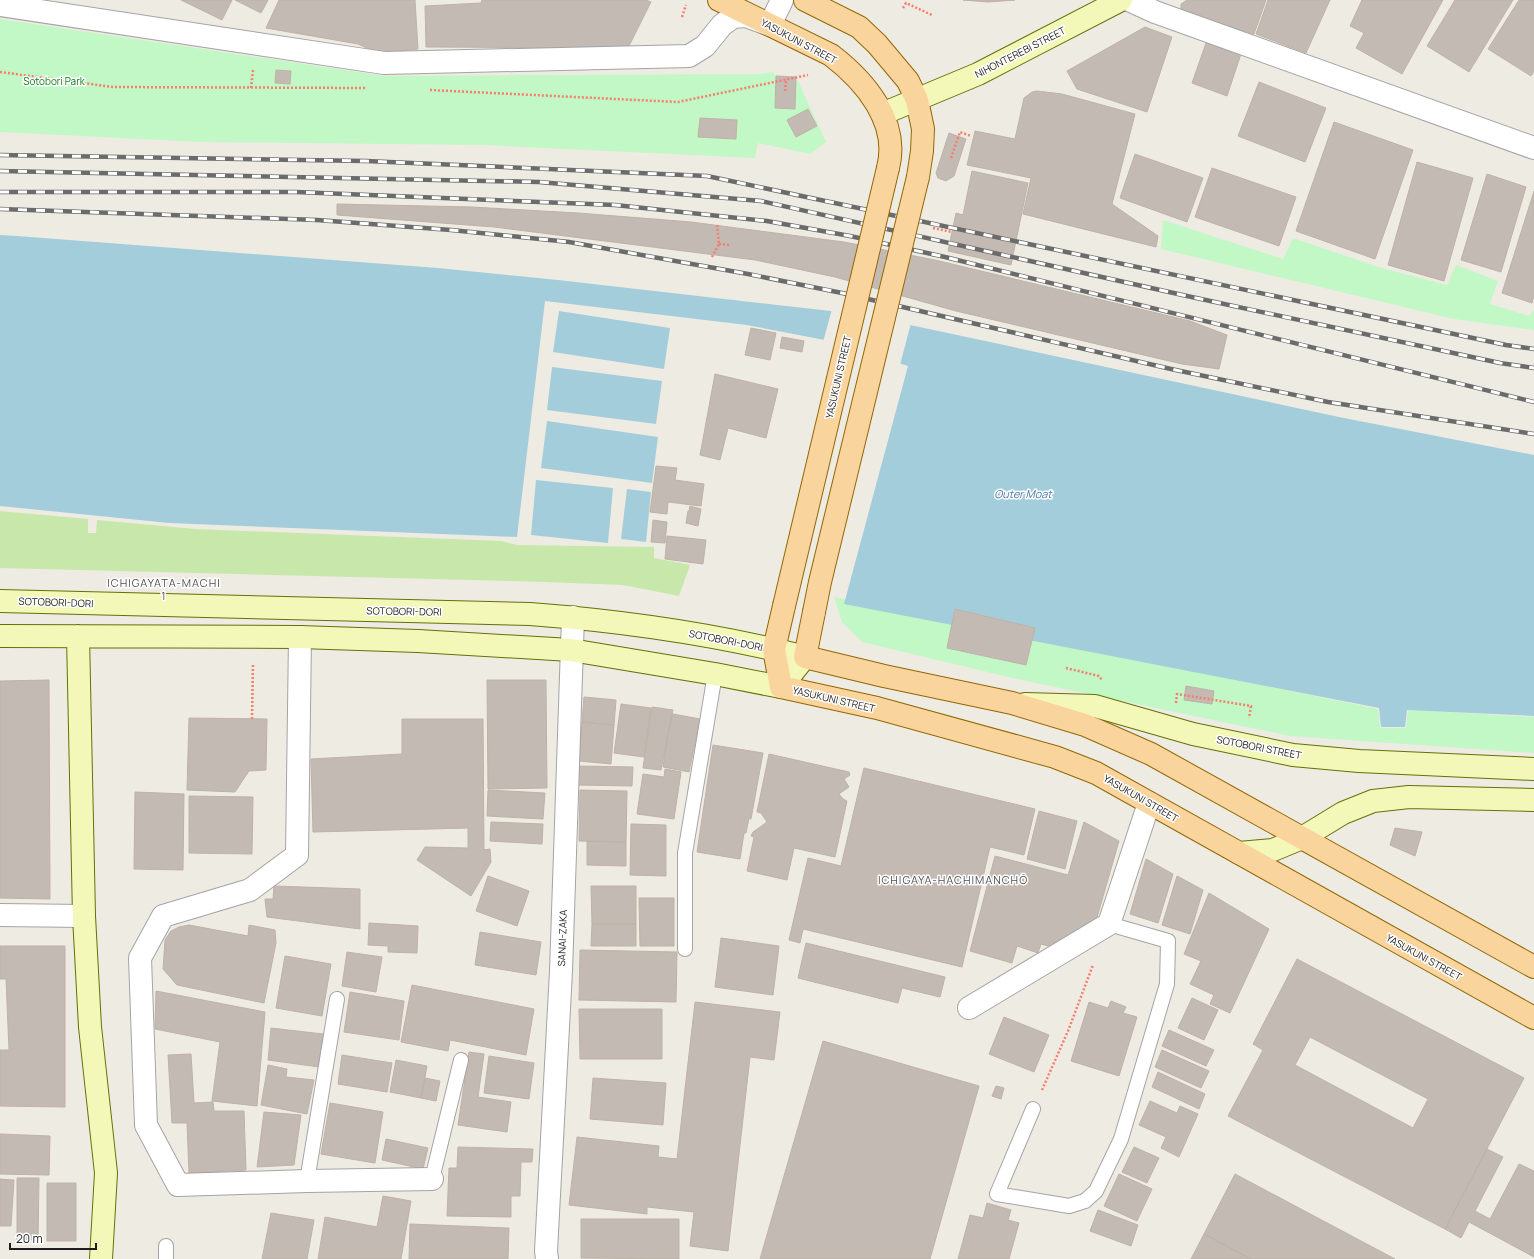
<svg xmlns="http://www.w3.org/2000/svg" width="1534" height="1259" viewBox="0 0 1534 1259" font-family="Manrope,sans-serif">
	<rect width="100%" height="100%" fill="#eeebe3"/>
	<path fill="#c7e8aa" d="M 0,511 L 88,519 L 88,533 L 96,533 L 97,520 L 195,529 L 501,541 L 517,545 L 654,547 L 654,558 L 690,565 L 679,596 L 623,585 L 546,582 L 0,568 Z"/>
	<path fill="#c1f8c6" d="M 0,19 L 385,76 L 758,74 L 773,72 L 776,77 L 798,81 L 826,142 L 810,154 L 758,143 L 755,158 L 484,145 L 202,142 L 0,132 Z
		M 1163,220 L 1283,259 L 1293,238 L 1378,267 L 1447,285 L 1456,265 L 1498,281 L 1490,304 L 1529,316 L 1534,310 L 1534,330 L 1454,319 L 1161,249 Z
		M 834,597 L 1378,709 L 1380,728 L 1406,728 L 1408,710 L 1534,717 L 1534,753 L 1290,736 L 1017,679 L 862,642 L 842,622 Z"/>
	<path fill="#a4cddb" d="M 0,235 L 17,236 L 438,268 L 558,280 L 831,311 L 915,326 L 1339,417 L 1534,455 L 1534,716 L 1407,710 L 1405,727 L 1381,727 L 1379,708 L 844,604 L 908,366 L 830,341 L 747,325 L 545,301 L 517,537 L 169,523 L 0,506 Z
		M 559,311 L 670,328 L 664,369 L 553,352 Z
		M 552,367 L 662,381 L 656,424 L 547,410 Z
		M 547,421 L 658,437 L 652,483 L 541,468 Z
		M 536,480 L 613,488 L 608,543 L 531,535 Z
		M 627,489 L 651,492 L 646,542 L 621,539 Z"/>
	<path fill="#eeebe3" d="M 832,309 L 911,323 L 900,365 L 823,342 Z"/>
	<path fill="#c3bab3" stroke="#bfb2a6" fill-rule="evenodd" d="M 181,0 L 232,0 L 222,20 Z
		M 235,0 L 268,0 L 261,13 Z
		M 279,0 L 415,0 L 418,49 L 378,53 L 358,44 L 266,28 Z
		M 482,0 L 646,0 L 651,2 L 628,48 L 426,47 L 425,6 L 481,3 Z
		M 963,0 L 1015,0 L 988,2 Z
		M 1187,0 L 1266,0 L 1254,34 L 1181,11 L 1181,4 Z
		M 1268,0 L 1330,0 L 1306,53 L 1256,34 Z
		M 1362,0 L 1443,0 L 1402,74 L 1356,48 L 1364,33 L 1350,26 Z
		M 1455,0 L 1513,0 L 1469,72 L 1427,46 Z
		M 1519,0 L 1534,0 L 1534,71 L 1531,76 L 1488,49 Z
		M 1145,27 L 1172,37 L 1147,112 L 1077,89 L 1067,71 Z
		M 1206,43 L 1241,54 L 1227,96 L 1192,83 Z
		M 276,70 L 291,71 L 290,84 L 275,83 Z
		M 776,76 L 796,77 L 795,109 L 775,108 Z
		M 1259,82 L 1326,108 L 1305,162 L 1238,136 Z
		M 1037,91 L 1062,94 L 1135,114 L 1112,204 L 1158,236 L 1156,247 L 1023,214 L 1031,178 L 967,165 L 975,131 L 1015,139 L 1024,98 L 1032,92 Z
		M 808,109 L 817,126 L 796,137 L 787,120 Z
		M 700,118 L 737,120 L 736,139 L 698,137 Z
		M 1334,122 L 1413,150 L 1375,259 L 1296,231 Z
		M 949,133 L 966,139 L 954,176 L 946,181 L 938,178 L 936,173 Z
		M 1135,154 L 1203,178 L 1187,222 L 1120,198 Z
		M 1417,162 L 1473,178 L 1444,281 L 1388,265 Z
		M 1212,168 L 1296,197 L 1279,246 L 1195,217 Z
		M 972,171 L 1028,183 L 1011,265 L 948,251 L 956,213 L 963,215 Z
		M 1487,174 L 1526,187 L 1501,272 L 1461,260 Z
		M 1534,191 L 1534,296 L 1532,303 L 1502,293 Z
		M 337,204 L 472,207 L 578,213 L 691,222 L 844,242 L 935,260 L 1190,321 L 1227,335 L 1219,369 L 1182,364 L 956,311 L 835,277 L 755,260 L 494,227 L 337,215 Z
		M 751,328 L 776,333 L 770,360 L 745,355 Z
		M 782,337 L 804,341 L 802,352 L 780,348 Z
		M 715,374 L 778,389 L 766,438 L 728,428 L 720,460 L 700,455 Z
		M 656,466 L 677,468 L 675,480 L 704,484 L 701,506 L 668,502 L 667,514 L 650,512 Z
		M 690,506 L 701,509 L 698,526 L 686,523 L 688,511 L 689,511 Z
		M 653,520 L 667,522 L 665,543 L 651,542 Z
		M 667,536 L 706,540 L 703,564 L 665,559 Z
		M 955,609 L 1035,628 L 1026,665 L 947,648 Z
		M 49,680 L 50,899 L 0,898 L 0,681 Z
		M 487,680 L 546,680 L 547,788 L 488,789 Z
		M 1186,686 L 1214,691 L 1212,704 L 1184,700 Z
		M 584,697 L 616,700 L 614,725 L 582,722 Z
		M 621,704 L 651,708 L 644,757 L 614,753 Z
		M 652,707 L 673,710 L 661,770 L 643,768 Z
		M 673,714 L 700,719 L 689,772 L 663,767 L 668,733 Z
		M 189,718 L 267,719 L 266,770 L 249,771 L 235,792 L 187,790 Z
		M 402,719 L 483,719 L 484,850 L 490,849 L 491,862 L 471,896 L 417,860 L 425,847 L 468,848 L 468,828 L 313,832 L 311,759 L 402,754 Z
		M 582,722 L 614,725 L 611,764 L 579,761 Z
		M 713,745 L 763,753 L 751,819 L 749,818 L 746,833 L 744,833 L 740,859 L 697,852 Z
		M 769,754 L 849,772 L 850,775 L 844,779 L 849,787 L 839,794 L 843,799 L 847,801 L 835,857 L 794,848 L 787,880 L 747,871 L 754,837 L 751,836 L 753,832 L 767,822 L 761,813 L 757,812 Z
		M 578,766 L 633,767 L 632,786 L 578,785 Z
		M 864,768 L 1035,809 L 1024,855 L 990,847 L 962,967 L 803,929 L 800,943 L 789,940 L 808,858 L 841,866 Z
		M 665,769 L 681,772 L 674,819 L 637,814 L 643,774 L 664,777 Z
		M 488,790 L 545,793 L 543,819 L 487,816 Z
		M 580,790 L 627,791 L 626,842 L 579,841 Z
		M 135,792 L 184,794 L 183,870 L 134,869 Z
		M 189,796 L 253,797 L 252,854 L 189,853 Z
		M 1039,811 L 1077,821 L 1065,869 L 1027,859 Z
		M 491,822 L 543,824 L 542,844 L 490,841 Z
		M 1084,822 L 1119,841 L 1096,921 L 1048,946 L 1041,944 L 1038,953 L 1017,946 L 1012,963 L 970,951 L 995,856 L 1068,875 Z
		M 631,824 L 666,825 L 666,876 L 630,875 Z
		M 1395,828 L 1422,832 L 1415,856 L 1390,845 Z
		M 587,841 L 626,842 L 626,866 L 587,865 Z
		M 1146,859 L 1173,874 L 1158,923 L 1130,914 Z
		M 488,876 L 529,891 L 517,926 L 476,911 Z
		M 1177,876 L 1203,890 L 1190,934 L 1162,925 Z
		M 274,886 L 360,889 L 360,929 L 267,917 L 265,899 L 273,899 Z
		M 591,886 L 636,886 L 636,924 L 592,924 Z
		M 1209,893 L 1269,929 L 1230,1013 L 1210,1004 L 1214,995 L 1190,984 L 1201,961 L 1184,954 Z
		M 639,898 L 674,898 L 674,946 L 640,946 Z
		M 369,923 L 418,926 L 417,953 L 388,952 L 388,946 L 368,945 Z
		M 592,924 L 636,924 L 636,946 L 591,946 Z
		M 189,925 L 248,936 L 249,925 L 275,930 L 276,943 L 264,1003 L 177,985 L 163,969 L 165,940 L 171,931 L 179,927 Z
		M 480,932 L 541,942 L 536,975 L 475,965 Z
		M 721,938 L 779,946 L 773,995 L 715,987 Z
		M 806,943 L 945,977 L 940,997 L 902,988 L 898,1003 L 798,978 Z
		M 0,946 L 65,946 L 65,1107 L 0,1106 L 0,1050 L 9,1050 L 6,979 L 0,979 Z
		M 580,950 L 677,952 L 676,1002 L 579,1000 Z
		M 347,952 L 382,957 L 376,992 L 342,986 Z
		M 285,956 L 331,964 L 322,1016 L 276,1008 Z
		M 1297,959 L 1524,1078 L 1445,1229 L 1228,1116 L 1263,1050 L 1253,1044 ZM 1310,1037 L 1428,1099 L 1413,1128 L 1295,1065 Z
		M 412,985 L 534,1009 L 526,1055 L 450,1040 L 448,1051 L 401,1042 Z
		M 156,991 L 265,1012 L 257,1106 L 212,1101 L 220,1042 L 155,1029 Z
		M 350,992 L 404,1001 L 399,1040 L 344,1032 Z
		M 1192,998 L 1218,1010 L 1204,1040 L 1178,1028 Z
		M 1111,1001 L 1126,1007 L 1123,1013 L 1137,1017 L 1119,1076 L 1071,1061 L 1089,1002 L 1108,1008 Z
		M 695,1002 L 780,1012 L 774,1060 L 750,1057 L 728,1251 L 690,1246 L 694,1212 L 647,1207 L 647,1214 L 569,1205 L 577,1137 L 659,1146 L 658,1157 L 677,1159 Z
		M 579,1009 L 662,1009 L 662,1059 L 580,1059 Z
		M 1004,1017 L 1049,1035 L 1034,1072 L 989,1054 Z
		M 271,1028 L 323,1034 L 319,1067 L 268,1060 Z
		M 1169,1030 L 1214,1050 L 1206,1066 L 1162,1046 Z
		M 823,1041 L 979,1086 L 930,1259 L 760,1259 Z
		M 1162,1050 L 1209,1071 L 1201,1088 L 1155,1067 Z
		M 469,1052 L 484,1054 L 478,1097 L 511,1102 L 507,1132 L 458,1125 Z
		M 191,1054 L 194,1103 L 213,1102 L 214,1111 L 244,1111 L 246,1170 L 189,1173 L 187,1123 L 172,1123 L 168,1055 Z
		M 342,1055 L 392,1063 L 387,1092 L 338,1084 Z
		M 489,1056 L 534,1063 L 529,1099 L 484,1093 Z
		M 396,1060 L 427,1066 L 421,1098 L 390,1092 Z
		M 268,1065 L 287,1069 L 286,1077 L 314,1080 L 307,1114 L 261,1105 Z
		M 1158,1072 L 1205,1094 L 1199,1109 L 1152,1087 Z
		M 425,1078 L 440,1081 L 436,1101 L 421,1098 Z
		M 593,1078 L 666,1083 L 663,1125 L 590,1119 Z
		M 996,1086 L 1004,1088 L 1001,1099 L 992,1096 Z
		M 1150,1101 L 1177,1113 L 1180,1106 L 1198,1114 L 1179,1157 L 1161,1148 L 1166,1137 L 1139,1125 Z
		M 330,1103 L 383,1112 L 375,1163 L 321,1154 Z
		M 264,1112 L 301,1115 L 294,1165 L 257,1167 Z
		M 0,1134 L 50,1136 L 49,1175 L 0,1174 Z
		M 386,1139 L 428,1148 L 423,1169 L 382,1160 Z
		M 458,1147 L 533,1149 L 532,1162 L 521,1162 L 520,1196 L 511,1196 L 511,1217 L 447,1216 L 449,1168 L 457,1168 Z
		M 1134,1147 L 1159,1158 L 1147,1183 L 1122,1172 Z
		M 1487,1149 L 1503,1157 L 1475,1211 L 1490,1219 L 1519,1164 L 1534,1171 L 1534,1257 L 1469,1222 L 1461,1238 L 1445,1229 Z
		M 1119,1174 L 1152,1189 L 1137,1221 L 1104,1206 Z
		M 1235,1174 L 1395,1259 L 1251,1259 L 1204,1234 Z
		M 17,1178 L 39,1178 L 38,1240 L 17,1240 Z
		M 0,1179 L 14,1180 L 11,1226 L 0,1226 Z
		M 47,1183 L 76,1183 L 76,1241 L 47,1241 Z
		M 383,1196 L 411,1201 L 401,1259 L 318,1259 L 325,1217 L 377,1227 Z
		M 987,1203 L 1011,1210 L 1008,1220 L 1019,1223 L 1009,1259 L 958,1259 L 970,1215 L 983,1218 Z
		M 1098,1210 L 1138,1225 L 1131,1246 L 1090,1231 Z
		M 271,1213 L 314,1220 L 307,1259 L 262,1259 Z
		M 581,1219 L 679,1219 L 679,1259 L 581,1258 Z
		M 410,1224 L 509,1228 L 508,1259 L 409,1259 Z
		M 1204,1234 L 1251,1259 L 1191,1259 Z"/>
	<g fill="none" stroke-linecap="round" stroke-linejoin="round">
		<g stroke="#a4a4a4" stroke-width="16">
			<path id="lane" d="M 685,949 L 685,853 L 715,674
				M 1033,1109 L 997,1194 L 1069,1206 L 1085,1201 L 1096,1191 L 1121,1139 L 1167,984 L 1168,941 L 1109,924
				M 432,1179 L 461,1060
				M 307,1181 L 337,999
				M 166,1259 L 166,1246"/>
		</g>
		<g stroke="#a4a4a4" stroke-width="24">
			<path id="street" d="M 1129,0 L 1155,12 L 1534,148
				M 0,5 L 384,63 L 689,56 L 705,46 L 722,25 L 733,17 L 746,16 L 770,25 L 782,0
				M 300,637 L 297,855 L 250,890 L 163,916 L 140,958 L 146,1125 L 178,1185 L 307,1181 L 432,1179
				M 0,915 L 84,916
				M 969,1008 L 1109,924 L 1149,803
				M 547,1259 L 546,1251 L 561,971 L 573,617"/>
		</g>
		<g stroke="#637107" stroke-width="24">
			<path id="secondary" d="M 882,114 L 978,74 L 1121,0
				M 0,601 L 530,614 C 622,621 715,634 805,657 L 781,687 L 715,674 L 571,650 L 418,641 L 300,637 L 0,636
				M 78,636 L 84,916 L 90,1027 L 106,1173 L 101,1259
				M 1025,704 L 1095,706 L 1193,734 L 1293,755 L 1359,761 L 1534,769
				M 1239,853 L 1273,850 L 1302,838 L 1343,813 L 1373,801 L 1409,797 L 1534,800"/>
		</g>
		<g stroke="#936703" stroke-width="24">
			<path id="primary" d="M 719,0 L 831,55 C 865,81 900,122 888,168
				M 805,0 L 859,27 L 877,44 L 908,81 L 917,100 L 923,129 L 922,151 L 918,177
				M 784,606 L 774,649 L 781,687 L 877,708 L 1055,757 L 1096,773 L 1534,1018
				M 814,612 L 805,657 L 884,676 L 1012,703 L 1085,725 L 1151,754 L 1534,967"/>
		</g>
		<path stroke="#f77d6c" stroke-width="2.5" stroke-dasharray="2 2" stroke-linecap="butt" d="M 903,8 L 906,3 L 932,15
			M 682,17 L 686,5
			M 0,72 L 113,87 L 365,88
			M 251,88 L 253,70
			M 430,90 L 678,102 L 808,75
			M 785,91 L 786,79
			M 951,158 L 960,132 L 971,136
			M 933,228 L 952,232
			M 719,244 L 730,245
			M 712,257 L 719,244 L 717,225
			M 1066,668 L 1099,676 L 1102,680
			M 1176,703 L 1177,694 L 1251,706 L 1249,718
			M 252,719 L 253,663
			M 1042,1090 L 1068,1031 L 1093,965"/>
		<use href="#lane" stroke="#fff" stroke-width="14"/>
		<use href="#street" stroke="#fff" stroke-width="22"/>
		<use href="#secondary" stroke="#f3f8b8" stroke-width="22"/>
		<use href="#primary" stroke="#fad49d" stroke-width="22"/>
		<g stroke="#6b6b6b" stroke-width="4.5">
			<path id="rail" d="M 0,155 L 366,161 L 707,176 L 1506,345 L 1534,349
				M 0,171 L 539,182 L 761,201 L 1187,296 L 1500,363 L 1534,368
				M 0,192 L 296,192 L 615,205 L 767,221 L 850,236 L 945,257 L 1534,402
				M 0,209 L 317,220 L 451,230 L 569,242 L 748,274 L 842,293 L 1171,369 L 1328,402 L 1534,434"/>
		</g>
		<use href="#rail" stroke="#fff" stroke-width="3" stroke-dasharray="9" stroke-linecap="butt"/>
		<g stroke="#936703" stroke-width="24" stroke-linecap="butt">
			<path id="primary-bridge" d="M 784,606 L 888,168
				M 814,612 L 820,582 L 918,177"/>
		</g>
		<use href="#primary-bridge" stroke="#fad49d" stroke-width="22"/>
	</g>
	<g text-anchor="middle" stroke-width="3" stroke-linejoin="round" paint-order="stroke">
		<g font-size="10" fill="#1d1d1d" stroke="#fff">
			<text transform="translate(799 41) rotate(28)" y="4">YASUKUNI STREET</text>
			<text transform="translate(1020 52) rotate(-27)" y="4">NIHONTEREBI STREET</text>
			<text transform="translate(838 377) rotate(-77)" y="4">YASUKUNI STREET</text>
			<text transform="translate(56 602) rotate(2)" y="4">SOTOBORI-DORI</text>
			<text transform="translate(404 611) rotate(1)" y="4">SOTOBORI-DORI</text>
			<text transform="translate(726 640) rotate(11)" y="4">SOTOBORI-DORI</text>
			<text transform="translate(834 699) rotate(13)" y="4">YASUKUNI STREET</text>
			<text transform="translate(1259 747) rotate(11)" y="4">SOTOBORI STREET</text>
			<text transform="translate(1141 798) rotate(30)" y="4">YASUKUNI STREET</text>
			<text transform="translate(562 938) rotate(-88)" y="4">SANAI-ZAKA</text>
			<text transform="translate(1424 957) rotate(29)" y="4">YASUKUNI STREET</text>
		</g>
		<g font-size="10" fill="#0e7919" stroke="#fff">
			<text x="54" y="85">Sotobori Park</text>
		</g>
		<g font-size="11" font-style="italic" fill="#4c79ab" stroke="#fff">
			<text x="1023" y="498">Outer Moat</text>
		</g>
		<g font-size="11" letter-spacing="1" fill="#505050" stroke="#fff">
			<text x="164" y="587">ICHIGAYATA-MACHI<tspan x="164" dy="13">1</tspan></text>
			<text x="953" y="884">ICHIGAYA-HACHIMANCHŌ</text>
		</g>
	</g>
	<path d="M10 1243v6h86v-6" fill="none" stroke="#1d1d1d" stroke-width="2"/>
	<text x="16" y="1243" font-size="12" fill="#1d1d1d" stroke="#ffffff" stroke-width="3" paint-order="stroke">20 m</text>
</svg>
